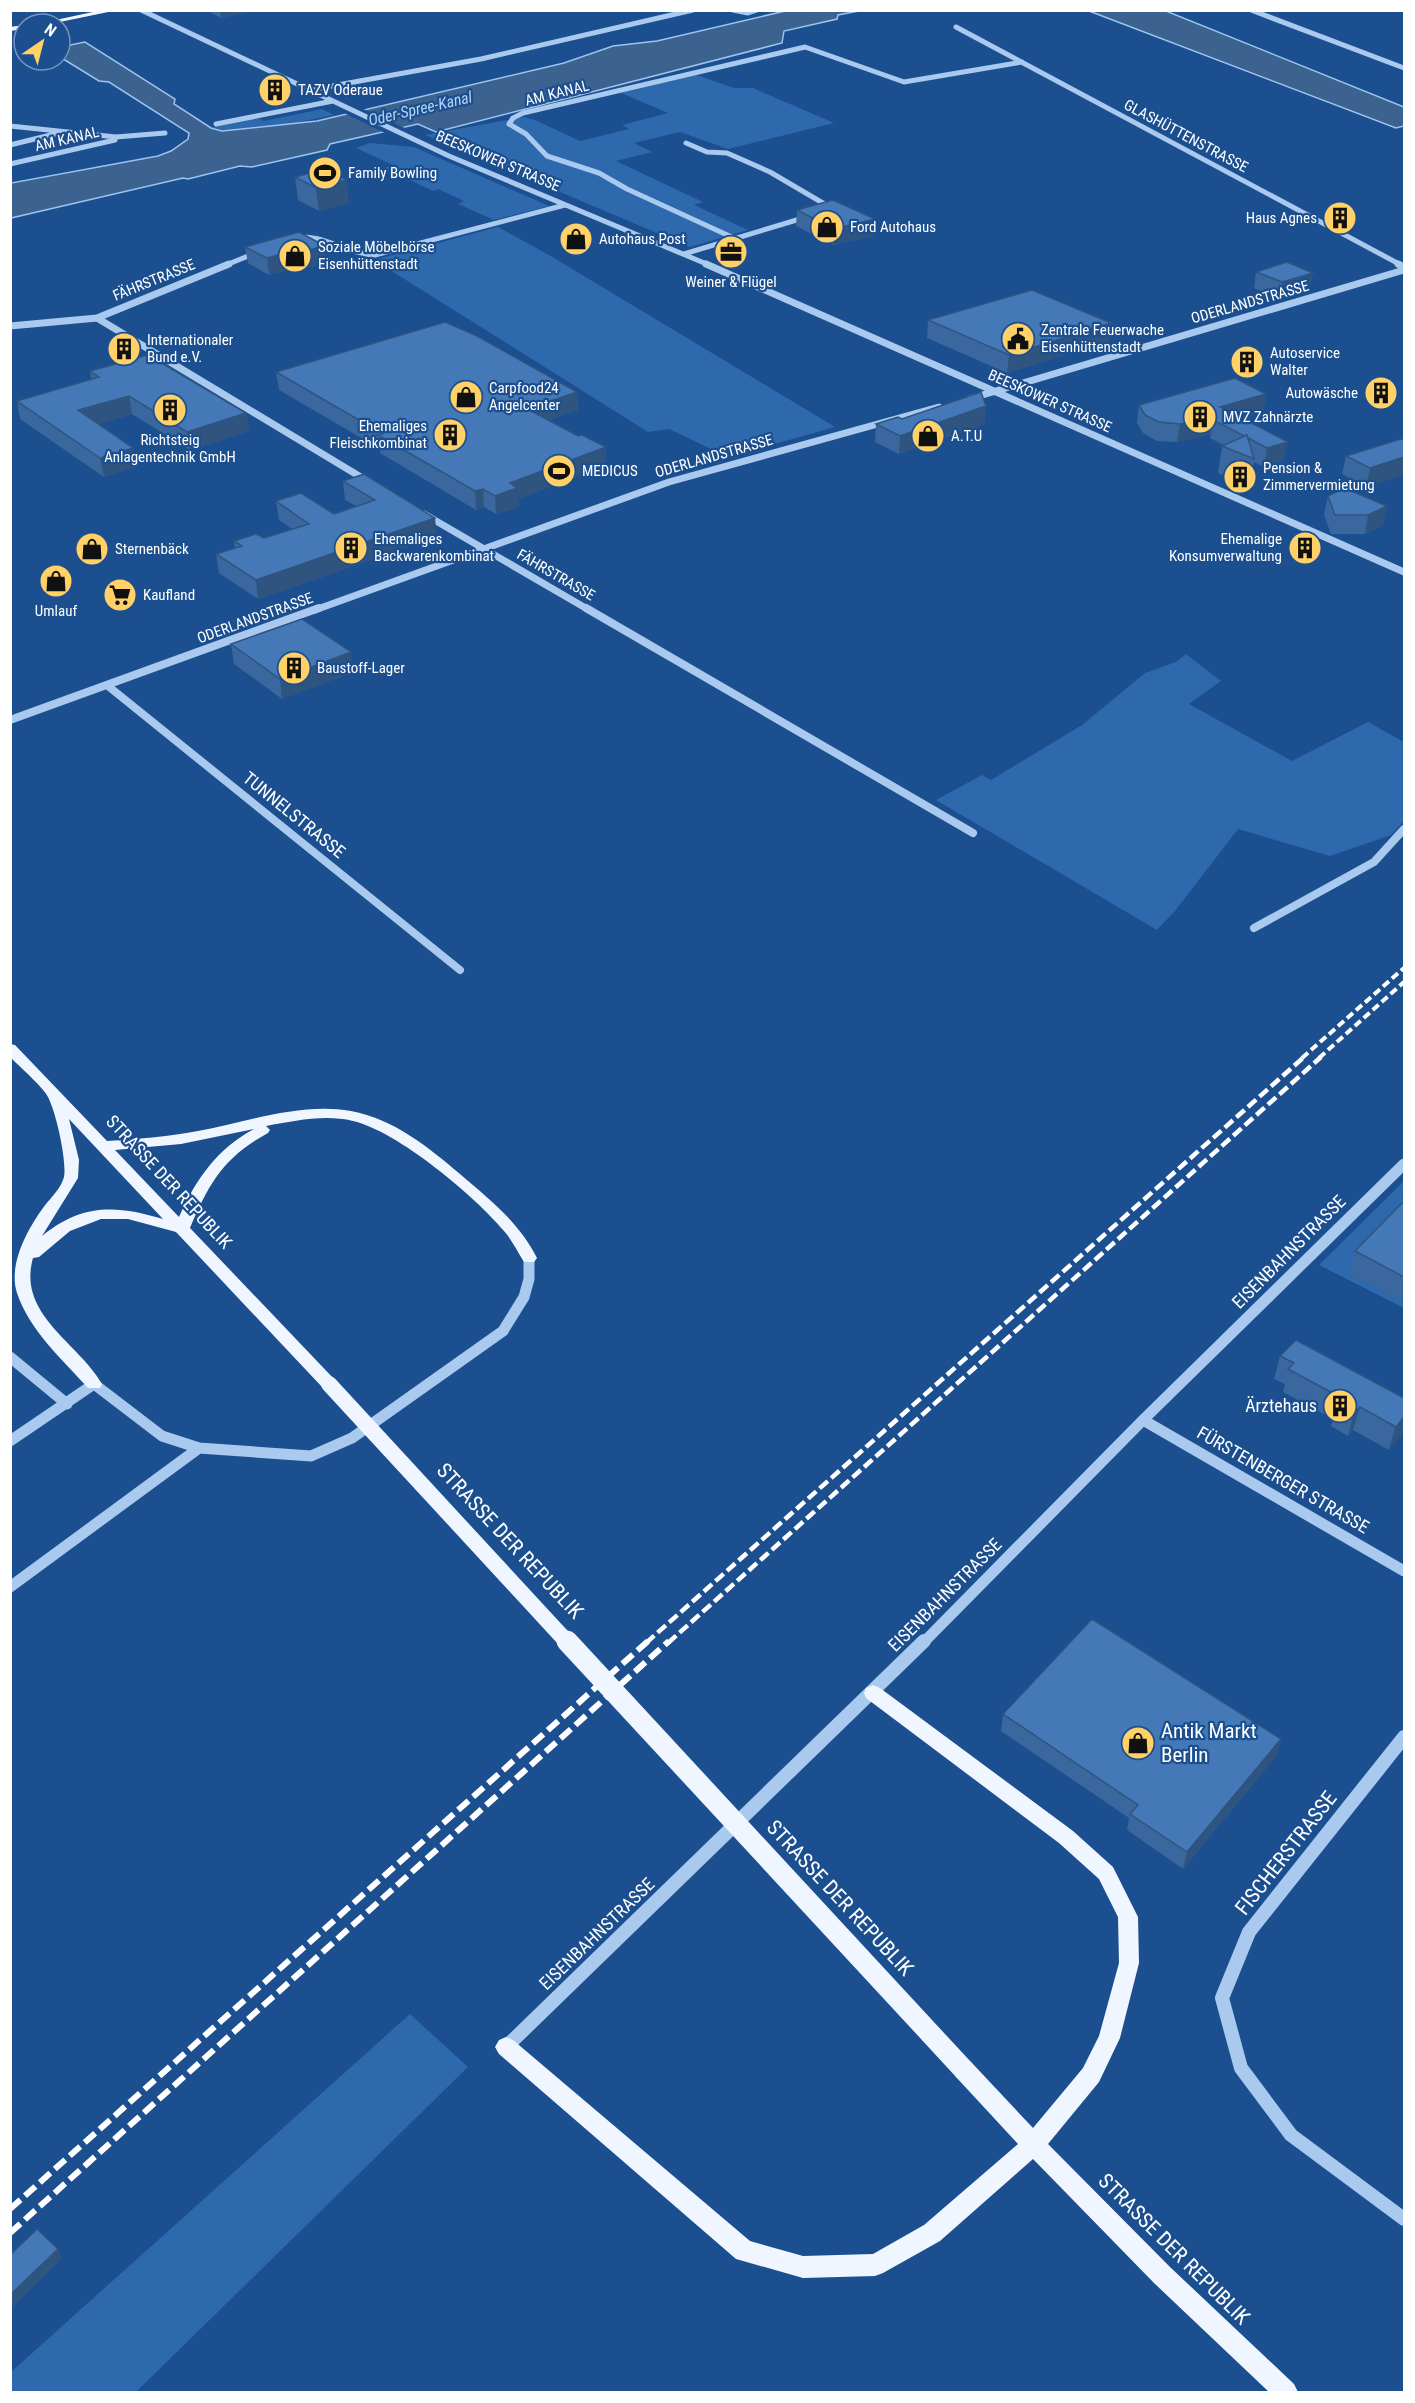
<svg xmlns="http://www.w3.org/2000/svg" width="1415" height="2403" viewBox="0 0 1415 2403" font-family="'Roboto Condensed',sans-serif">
	<rect width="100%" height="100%" fill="#1b4f8f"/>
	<path fill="#2e69ad" d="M 694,74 L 734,88 L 753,88 L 834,123 L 728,149 L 680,132 L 634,143 L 652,152 L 616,161 L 703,202 L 694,205 L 748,230 L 690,247 L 425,135 L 524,117 L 535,120 L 580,141 L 629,129 L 622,125 L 668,113 L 621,93 Z
		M 322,109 L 334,115 L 289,124 L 223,130 L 212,127 L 258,118 L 264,121 Z
		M 370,143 L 414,147 L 549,206 L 494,220 L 458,204 L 464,201 L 438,189 L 433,191 L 384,168 L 393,165 L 356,148 Z
		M 498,227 L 549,255 L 835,427 L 728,457 L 669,429 L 648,432 L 374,260 Z
		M 1186,654 L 1221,681 L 1189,704 L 1292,761 L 1368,722 L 1404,742 L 1404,821 L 1391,835 L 1330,856 L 1238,829 L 1175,911 L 1157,930 L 936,800 L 982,775 L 991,780 L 1082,725 L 1145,673 L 1176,662 Z
		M 1404,1181 L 1404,1308 L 1319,1265 Z
		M 410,2014 L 468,2067 L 136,2392 L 11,2392 L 11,2372 Z"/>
	<path fill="#3c6290" stroke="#9cc4f0" stroke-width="1.5" d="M 785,11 L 859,11 L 838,15 L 837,19 L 784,31 L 782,43 L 436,132 L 418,124 L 330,144 L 327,150 L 252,167 L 240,166 L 188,179 L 183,178 L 11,218 L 11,183 L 158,156 L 171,151 L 188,139 L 189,133 L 109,82 L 99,81 L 60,57 L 60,47 L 85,42 L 175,99 L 174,104 L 211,128 L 222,131 L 317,121 L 564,63 L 613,46 L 657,41 Z
		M 1089,11 L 1166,11 L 1404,107 L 1404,126 L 1396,128 Z"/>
	<path fill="#1b4f8f" d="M 359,107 L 407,129 L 387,134 L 340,111 Z"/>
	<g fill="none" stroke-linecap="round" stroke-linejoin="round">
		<path stroke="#a9c9ee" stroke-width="5" d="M 141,10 L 449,156 L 709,265
			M 733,10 L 748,13 L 757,10
			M 1251,10 L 1404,68
			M 956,27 L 1401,265
			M 310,90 L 481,59 L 693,10
			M 216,124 L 333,101
			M 10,126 L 116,137 L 165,133
			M 686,143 L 707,152 L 727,153 L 770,172 L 833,209
			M 10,145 L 55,134
			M 10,164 L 115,140
			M 292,238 C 322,232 345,254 375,255 L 565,205
			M 736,239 L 627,189 L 599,173 L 547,156 L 526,134 L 509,124 L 513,118 L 523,113 L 805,47 L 904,82 L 1022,62
			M 684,254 L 810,216
			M 226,265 L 258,252"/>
		<path stroke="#a9c9ee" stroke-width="7" d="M 706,264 L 1404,572
			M 1398,264 L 1404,267
			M 97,318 L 229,264
			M 10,326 L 97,318 L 369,482
			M 969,399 L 1404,270
			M 424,514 L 589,610
			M 315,610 L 669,482 L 939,407"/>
		<path stroke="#a9c9ee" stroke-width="8" d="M 586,608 L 973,833
			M 108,686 L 460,970
			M 10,720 L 319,608
			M 1254,928 L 1374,862 L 1404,829"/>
		<path stroke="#a9c9ee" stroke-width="11" d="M 10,1357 L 67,1404
			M 1143,1420 L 1404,1571
			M 10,1441 L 94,1384 L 162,1436 L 199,1448 L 311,1456 L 352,1438 L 503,1331 L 524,1297 L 529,1279 L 529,1258
			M 10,1587 L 199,1448
			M 923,1643 L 1143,1420 L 1404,1164"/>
		<path stroke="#a9c9ee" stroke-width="14" d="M 1404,1737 L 1249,1932 L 1222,1998 L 1241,2068 L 1291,2135 L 1404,2219
			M 506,2047 L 924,1641"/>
		<path fill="#f0f6ff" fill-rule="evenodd" d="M 102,10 L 118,10 L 50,24 L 37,24 Z
			M 24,25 L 24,29 L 10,31 L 10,27 Z
			M 10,1044 L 15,1045 L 107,1141 C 137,1139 167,1137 198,1131 C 246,1122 301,1102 351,1111 C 394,1119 428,1147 460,1174 C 490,1200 519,1222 537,1258 L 534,1262 L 524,1262 C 517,1251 512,1240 504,1231 C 475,1196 397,1131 353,1121 C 325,1114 294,1121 266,1126 L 270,1130 L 268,1133 C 224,1157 209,1183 190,1228 L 335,1380 L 337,1384 L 335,1388 L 323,1388 L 176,1232 L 128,1219 L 101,1219 L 70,1231 L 39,1257 L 33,1258 C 17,1315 78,1342 102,1384 L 100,1388 L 88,1388 C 63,1360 29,1330 17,1293 C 8,1265 27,1230 43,1208 C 50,1198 61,1189 64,1177 C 67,1161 56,1112 48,1097 C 44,1088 19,1066 10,1057 ZM 69,1119 L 163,1219 C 117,1205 82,1203 42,1236 L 78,1178 L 79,1160 ZM 254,1129 C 217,1149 196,1179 179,1217 L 115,1150 L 181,1144 Z
			M 873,1685 L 880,1688 L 1073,1831 L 1113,1867 L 1138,1917 L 1139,1963 L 1120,2038 L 1099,2082 L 1048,2144 L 1170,2267 L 1294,2384 L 1298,2392 L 1269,2392 L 1154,2283 L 1033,2159 L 940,2241 L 883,2273 L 875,2276 L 803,2278 L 736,2259 L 499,2054 L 495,2047 L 499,2040 L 506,2037 L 513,2040 L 750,2241 L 803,2256 L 873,2254 L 924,2225 L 1018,2144 L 956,2077 L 953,2070 L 956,2063 L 964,2060 L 972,2063 L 1033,2128 L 1083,2068 L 1099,2036 L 1119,1963 L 1118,1917 L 1099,1879 L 1059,1843 L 866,1698 L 864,1693 L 866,1688 Z"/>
		<path stroke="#fff" stroke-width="4" stroke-dasharray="8 4" stroke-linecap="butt" d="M 1302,1058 L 1404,968
			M 1319,1058 L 1404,982"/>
		<path stroke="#fff" stroke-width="4.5" stroke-dasharray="11 4.5" stroke-linecap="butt" d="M 646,1643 L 1304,1057
			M 668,1643 L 1321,1057"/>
		<path stroke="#fff" stroke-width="6" stroke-dasharray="14 6" stroke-linecap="butt" d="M 10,2209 L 648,1641
			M 10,2233 L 669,1641"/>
		<path stroke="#f0f6ff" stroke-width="16" d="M 329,1384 L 568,1643"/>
		<path stroke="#f0f6ff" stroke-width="21" d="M 567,1641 L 964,2070"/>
	</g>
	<path fill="#3a679d" d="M 206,10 L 256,10 L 221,18 Z
		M 295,177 L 349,203 L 319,211 L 298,200 Z
		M 797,210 L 874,236 L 833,245 L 796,226 Z
		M 299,232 L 327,263 L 299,270 L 295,268 L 269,275 L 248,263 L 245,247 Z
		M 1256,272 L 1310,290 L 1279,299 L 1254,288 Z
		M 928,320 L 1111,323 L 1109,341 L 1007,373 L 927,338 Z
		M 90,371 L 246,413 L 249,431 L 190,450 L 132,414 L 98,424 L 133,448 L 137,466 L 104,477 L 20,419 L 17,401 L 91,379 Z
		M 276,372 L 577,392 L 578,410 L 548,420 L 578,436 L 606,447 L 606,466 L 518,499 L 519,507 L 496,514 L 484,507 L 476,510 L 380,453 L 380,449 L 279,390 Z
		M 1266,394 L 1263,412 L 1242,418 L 1284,460 L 1264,467 L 1254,462 L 1250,487 L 1218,473 L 1222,446 L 1223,445 L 1210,438 L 1211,434 L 1177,442 L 1157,441 L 1143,433 L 1137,423 L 1139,405 Z
		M 902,419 L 985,424 L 899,454 L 875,442 L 876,424 Z
		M 1404,438 L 1366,487 L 1342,474 L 1346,456 Z
		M 343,481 L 437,537 L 258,599 L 219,573 L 216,554 L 235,548 L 234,541 L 264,538 L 292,529 L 279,520 L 276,501 L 334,514 L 356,506 L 345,500 Z
		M 1344,488 L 1383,525 L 1365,534 L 1331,534 L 1324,515 L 1328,496 Z
		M 231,644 L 353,672 L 282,699 L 234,664 Z
		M 1404,1204 L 1404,1302 L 1349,1274 L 1355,1251 Z
		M 1280,1356 L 1404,1398 L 1389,1450 L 1353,1430 L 1348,1436 L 1331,1426 L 1333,1419 L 1283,1392 L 1285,1384 L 1274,1379 Z
		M 1003,1714 L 1281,1739 L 1276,1756 L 1183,1869 L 1127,1830 L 1129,1818 L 1001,1731 Z"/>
	<path fill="#305480" d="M 220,10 L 256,10 L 221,18 Z
		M 347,180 L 349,203 L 319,211 L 316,188 Z
		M 875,219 L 874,236 L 833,245 L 834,229 Z
		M 325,246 L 327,263 L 299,270 L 297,253 Z
		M 293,251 L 295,268 L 269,275 L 267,258 Z
		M 1313,273 L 1310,290 L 1279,299 L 1282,282 Z
		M 1111,323 L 1109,341 L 1007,373 L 1009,355 Z
		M 577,392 L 578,410 L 528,427 L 527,409 Z
		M 1266,394 L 1263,412 L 1221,424 L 1220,407 Z
		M 129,396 L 132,414 L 81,429 L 78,410 Z
		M 986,406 L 985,424 L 899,454 L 900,436 Z
		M 246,413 L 249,431 L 190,450 L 187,432 Z
		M 1216,415 L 1213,420 L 1211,434 L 1177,442 L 1180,424 Z
		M 1288,442 L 1284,460 L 1264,467 L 1267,448 Z
		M 606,447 L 606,466 L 518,499 L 519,507 L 496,514 L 495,496 L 510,483 Z
		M 133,448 L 137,466 L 104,477 L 100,458 Z
		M 1404,457 L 1404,475 L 1366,487 L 1370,468 Z
		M 483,489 L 484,507 L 476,510 L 475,491 Z
		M 1387,506 L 1383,525 L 1365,534 L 1368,515 Z
		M 435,518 L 437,537 L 258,599 L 256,580 Z
		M 351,652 L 353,672 L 282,699 L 280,679 Z
		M 1360,1407 L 1353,1430 L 1348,1436 L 1354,1413 Z
		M 1404,1417 L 1404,1432 L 1389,1450 L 1396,1427 Z
		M 1281,1739 L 1276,1756 L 1183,1869 L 1187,1852 Z
		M 58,2249 L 62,2259 L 12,2308 L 10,2305 L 10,2295 Z"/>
	<path fill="#4478b7" stroke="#305480" stroke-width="1.5" d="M 325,169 L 347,180 L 316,188 L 295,177 Z
		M 833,200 L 875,219 L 834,229 L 797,210 Z
		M 299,232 L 325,246 L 297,253 L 293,251 L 267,258 L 245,247 Z
		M 1287,262 L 1313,273 L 1282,282 L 1256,272 Z
		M 1032,290 L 1111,323 L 1009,355 L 928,320 Z
		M 445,322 L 477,336 L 577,392 L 527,409 L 578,436 L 582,435 L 606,447 L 510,483 L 517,488 L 495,496 L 483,489 L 475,491 L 378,435 L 383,434 L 276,372 Z
		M 148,355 L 246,413 L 187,432 L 129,396 L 78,410 L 133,448 L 100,458 L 17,401 L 99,377 L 90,371 Z
		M 1235,378 L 1266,394 L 1220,407 L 1288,442 L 1267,448 L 1248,438 L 1247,435 L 1244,436 L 1213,420 L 1216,415 L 1180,424 L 1159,422 L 1145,415 L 1139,405 Z
		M 981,392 L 986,406 L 900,436 L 876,424 L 898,417 L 902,419 Z
		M 1247,435 L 1254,459 L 1222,446 Z
		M 1404,438 L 1404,457 L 1370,468 L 1346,456 Z
		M 364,474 L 435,518 L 256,580 L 216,554 L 242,546 L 234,541 L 256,534 L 264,538 L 309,524 L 276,501 L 301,493 L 334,514 L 375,500 L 343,481 Z
		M 1344,488 L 1387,506 L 1368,515 L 1335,515 L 1328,496 Z
		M 302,619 L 351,652 L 280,679 L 231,644 Z
		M 1402,1203 L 1404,1204 L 1404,1277 L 1355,1251 Z
		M 1296,1340 L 1404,1398 L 1404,1417 L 1396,1427 L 1360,1407 L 1354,1413 L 1337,1403 L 1342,1398 L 1288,1369 L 1294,1363 L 1280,1356 Z
		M 1092,1619 L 1281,1739 L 1187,1852 L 1130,1814 L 1138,1805 L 1003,1714 Z
		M 37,2229 L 58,2249 L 10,2295 L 10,2255 Z"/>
	<defs>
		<g id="building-disc" transform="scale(1.725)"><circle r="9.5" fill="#ffd166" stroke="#1b4f8f"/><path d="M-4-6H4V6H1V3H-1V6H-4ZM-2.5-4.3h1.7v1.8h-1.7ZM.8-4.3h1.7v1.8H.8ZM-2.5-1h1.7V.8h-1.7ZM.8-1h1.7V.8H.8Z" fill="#111"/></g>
		<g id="stadium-disc" transform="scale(1.725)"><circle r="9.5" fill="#ffd166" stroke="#1b4f8f"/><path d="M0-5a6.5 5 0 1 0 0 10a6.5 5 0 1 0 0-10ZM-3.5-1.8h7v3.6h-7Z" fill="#111"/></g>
		<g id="shop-disc" transform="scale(1.725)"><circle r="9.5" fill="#ffd166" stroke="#1b4f8f"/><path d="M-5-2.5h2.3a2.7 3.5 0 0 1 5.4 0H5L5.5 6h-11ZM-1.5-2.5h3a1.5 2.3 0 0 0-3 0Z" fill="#111"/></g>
		<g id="office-disc" transform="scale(1.725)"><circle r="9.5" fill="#ffd166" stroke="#1b4f8f"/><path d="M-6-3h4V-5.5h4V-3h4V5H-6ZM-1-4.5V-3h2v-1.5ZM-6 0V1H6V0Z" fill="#111"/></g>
		<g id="civic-disc" transform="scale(1.725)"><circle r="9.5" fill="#ffd166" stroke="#1b4f8f"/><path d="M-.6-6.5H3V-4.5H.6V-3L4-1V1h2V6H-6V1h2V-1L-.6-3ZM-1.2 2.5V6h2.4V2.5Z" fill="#111"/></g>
		<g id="supermarket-disc" transform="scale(1.725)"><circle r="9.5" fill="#ffd166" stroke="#1b4f8f"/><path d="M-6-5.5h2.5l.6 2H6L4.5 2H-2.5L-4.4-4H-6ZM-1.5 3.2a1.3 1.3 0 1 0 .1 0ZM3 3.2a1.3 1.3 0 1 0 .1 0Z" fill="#111"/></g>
	</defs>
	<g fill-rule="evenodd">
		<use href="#building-disc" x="275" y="90"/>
		<use href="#stadium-disc" x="325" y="173"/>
		<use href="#building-disc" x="1340" y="218"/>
		<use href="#shop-disc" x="827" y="227"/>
		<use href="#shop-disc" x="576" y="239"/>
		<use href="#office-disc" x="731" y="252"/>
		<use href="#shop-disc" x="295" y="256"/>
		<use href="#civic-disc" x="1018" y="339"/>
		<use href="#building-disc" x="124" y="349"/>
		<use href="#building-disc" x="1247" y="362"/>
		<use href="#building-disc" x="1381" y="393"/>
		<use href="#shop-disc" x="466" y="397"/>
		<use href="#building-disc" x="170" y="410"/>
		<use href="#building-disc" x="1200" y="417"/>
		<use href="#building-disc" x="450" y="435"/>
		<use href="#shop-disc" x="928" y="436"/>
		<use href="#stadium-disc" x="559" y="471"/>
		<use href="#building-disc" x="1240" y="477"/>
		<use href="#building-disc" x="351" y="548"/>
		<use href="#building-disc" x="1305" y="548"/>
		<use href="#shop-disc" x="92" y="549"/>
		<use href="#shop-disc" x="56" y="581"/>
		<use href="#supermarket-disc" x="120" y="595"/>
		<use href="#building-disc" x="294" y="668"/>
		<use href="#building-disc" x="1340" y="1406"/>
		<use href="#shop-disc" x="1138" y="1743"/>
	</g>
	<g text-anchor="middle" stroke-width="4.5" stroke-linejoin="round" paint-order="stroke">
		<g font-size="15" fill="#fff" stroke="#1b4f8f" text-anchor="start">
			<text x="298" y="95">TAZV Oderaue</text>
			<text x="348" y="178">Family Bowling</text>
			<text x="1317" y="223" text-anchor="end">Haus Agnes</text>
			<text x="850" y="232">Ford Autohaus</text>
			<text x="599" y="244">Autohaus Post</text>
			<text x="318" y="252">Soziale Möbelbörse<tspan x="318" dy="17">Eisenhüttenstadt</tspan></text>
			<text x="731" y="287" text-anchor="middle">Weiner &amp; Flügel</text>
			<text x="1041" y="335">Zentrale Feuerwache<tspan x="1041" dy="17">Eisenhüttenstadt</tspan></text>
			<text x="147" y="345">Internationaler<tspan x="147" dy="17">Bund e.V.</tspan></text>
			<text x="1270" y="358">Autoservice<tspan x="1270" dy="17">Walter</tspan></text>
			<text x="489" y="393">Carpfood24<tspan x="489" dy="17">Angelcenter</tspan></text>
			<text x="1358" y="398" text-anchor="end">Autowäsche</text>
			<text x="1223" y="422">MVZ Zahnärzte</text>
			<text x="427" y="431" text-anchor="end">Ehemaliges<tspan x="427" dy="17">Fleischkombinat</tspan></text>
			<text x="951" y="441">A.T.U</text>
			<text x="170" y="445" text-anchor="middle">Richtsteig<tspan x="170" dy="17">Anlagentechnik GmbH</tspan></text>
			<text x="1263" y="473">Pension &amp;<tspan x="1263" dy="17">Zimmervermietung</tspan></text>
			<text x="582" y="476">MEDICUS</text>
			<text x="374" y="544">Ehemaliges<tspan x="374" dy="17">Backwarenkombinat</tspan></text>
			<text x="1282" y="544" text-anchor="end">Ehemalige<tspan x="1282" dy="17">Konsumverwaltung</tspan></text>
			<text x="115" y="554">Sternenbäck</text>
			<text x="143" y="600">Kaufland</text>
			<text x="56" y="616" text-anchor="middle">Umlauf</text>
			<text x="317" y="673">Baustoff-Lager</text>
		</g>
		<g font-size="15" fill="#fff" stroke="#1b4f8f">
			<text transform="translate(557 93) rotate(-14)" y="5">AM KANAL</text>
			<text transform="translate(1186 136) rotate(28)" y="5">GLASHÜTTENSTRASSE</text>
			<text transform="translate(67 139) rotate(-13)" y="5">AM KANAL</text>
			<text transform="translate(498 161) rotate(23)" y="5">BEESKOWER STRASSE</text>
			<text transform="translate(154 280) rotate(-22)" y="5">FÄHRSTRASSE</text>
			<text transform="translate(1250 302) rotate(-16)" y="5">ODERLANDSTRASSE</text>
			<text transform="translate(1050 401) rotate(24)" y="5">BEESKOWER STRASSE</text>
			<text transform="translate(714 456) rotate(-16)" y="5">ODERLANDSTRASSE</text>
			<text transform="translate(556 575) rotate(30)" y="5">FÄHRSTRASSE</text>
			<text transform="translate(255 618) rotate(-20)" y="5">ODERLANDSTRASSE</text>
		</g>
		<g font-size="16" font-style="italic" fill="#b5d3f5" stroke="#1b4f8f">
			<text transform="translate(420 108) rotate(-13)" y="6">Oder-Spree-Kanal</text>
		</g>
		<g font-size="18" fill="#fff" stroke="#1b4f8f">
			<text transform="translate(294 815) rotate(39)" y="6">TUNNELSTRASSE</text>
			<text transform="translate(169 1182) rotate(47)" y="6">STRASSE DER REPUBLIK</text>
			<text transform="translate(1289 1252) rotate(-45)" y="6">EISENBAHNSTRASSE</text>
			<text transform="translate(1283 1480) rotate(30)" y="6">FÜRSTENBERGER STRASSE</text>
			<text transform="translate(945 1595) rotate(-45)" y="6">EISENBAHNSTRASSE</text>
			<text transform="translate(597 1934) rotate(-44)" y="6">EISENBAHNSTRASSE</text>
		</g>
		<g font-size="18" fill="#fff" stroke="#1b4f8f" text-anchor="end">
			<text x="1317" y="1412">Ärztehaus</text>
		</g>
		<g font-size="21" fill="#fff" stroke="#1b4f8f">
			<text transform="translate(510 1541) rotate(47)" y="7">STRASSE DER REPUBLIK</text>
			<text transform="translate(1286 1853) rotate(-52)" y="7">FISCHERSTRASSE</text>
			<text transform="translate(840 1898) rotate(47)" y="7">STRASSE DER REPUBLIK</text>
			<text transform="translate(1174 2249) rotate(45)" y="7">STRASSE DER REPUBLIK</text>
		</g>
		<g font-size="21" fill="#fff" stroke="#1b4f8f" text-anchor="start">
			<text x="1161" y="1738">Antik Markt<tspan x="1161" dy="24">Berlin</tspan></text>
		</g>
	</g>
	<rect width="1415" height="2403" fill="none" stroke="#ffffff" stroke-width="24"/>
	<g transform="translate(42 42) rotate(35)"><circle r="28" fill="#1b4f8f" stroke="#7695bc" stroke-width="1.5"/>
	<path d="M0-4.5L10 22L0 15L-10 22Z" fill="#ffd166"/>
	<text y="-9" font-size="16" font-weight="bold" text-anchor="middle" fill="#ffffff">N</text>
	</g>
</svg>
